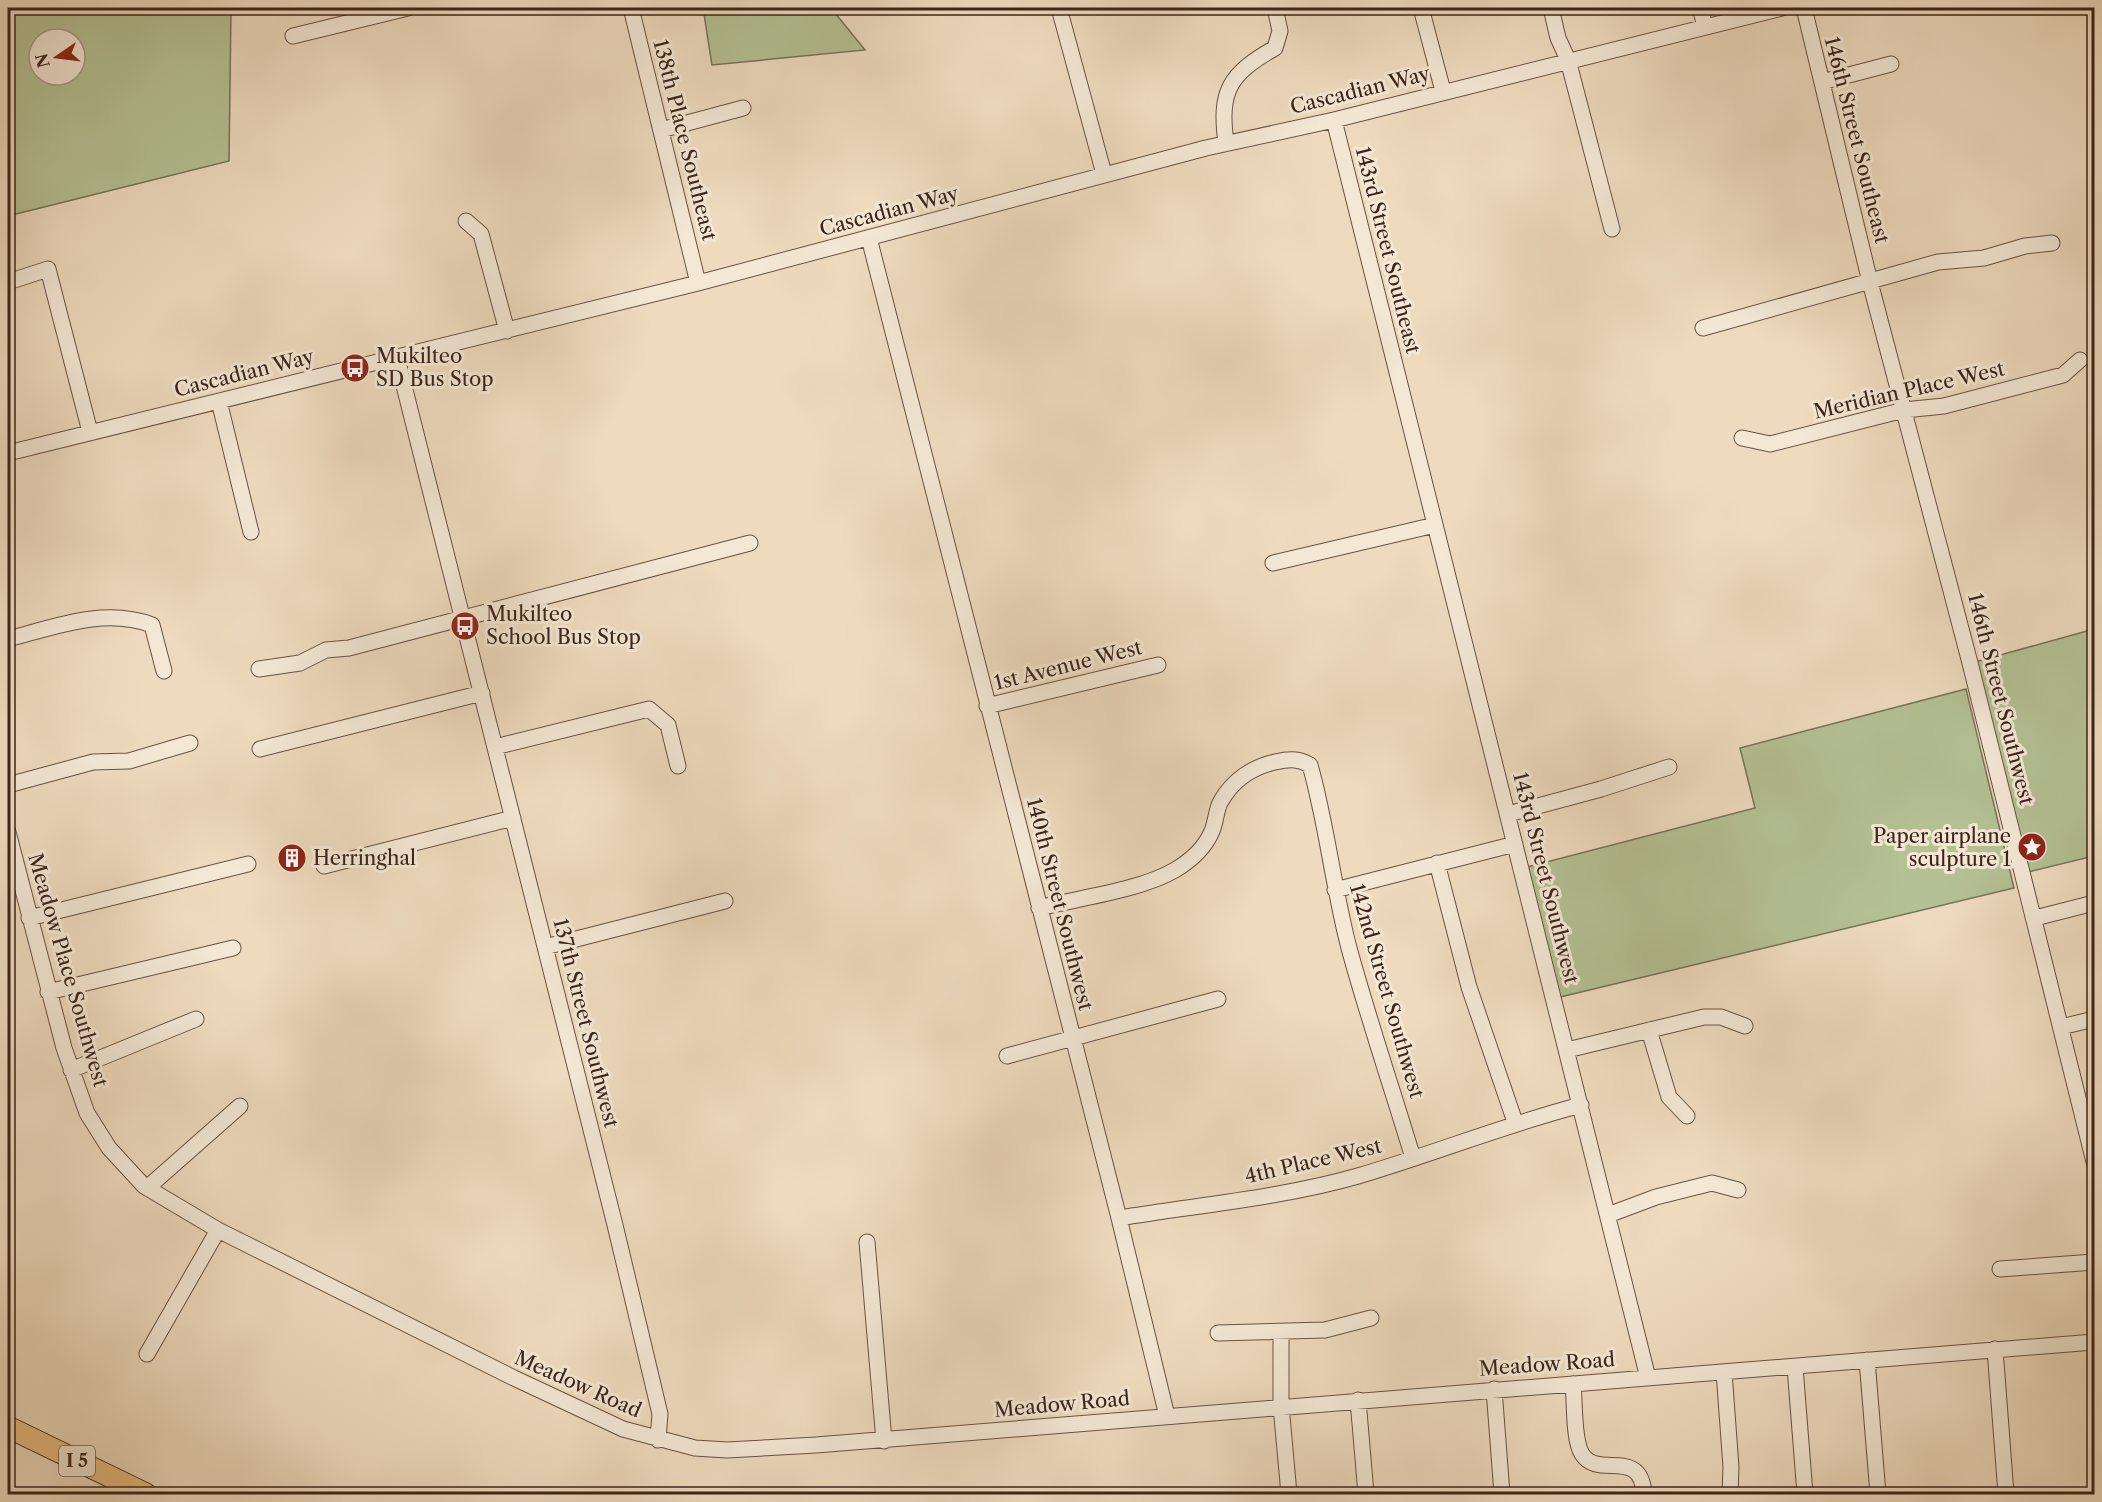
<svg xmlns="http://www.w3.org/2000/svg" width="2102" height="1502" viewBox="0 0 2102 1502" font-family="'Libre Caslon Text',serif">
	<rect width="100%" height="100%" fill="#eedbbf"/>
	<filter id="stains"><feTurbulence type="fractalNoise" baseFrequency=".00333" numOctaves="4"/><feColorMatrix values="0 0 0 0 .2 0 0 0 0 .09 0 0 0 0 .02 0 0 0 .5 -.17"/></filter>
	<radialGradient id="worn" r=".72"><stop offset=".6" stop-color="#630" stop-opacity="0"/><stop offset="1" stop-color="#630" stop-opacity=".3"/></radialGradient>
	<path fill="#b4c195" stroke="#787258" stroke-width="1.5" fill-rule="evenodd" d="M 8,8 L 231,8 L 229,161 L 8,216 ZM 39,39 L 75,39 L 75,75 L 39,75 Z
		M 703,8 L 831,8 L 865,50 L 712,65 Z
		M 2094,629 L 2094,856 L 2028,872 L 1975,662 Z
		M 1966,689 L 2014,888 L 1560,997 L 1527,867 L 1755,808 L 1740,748 Z"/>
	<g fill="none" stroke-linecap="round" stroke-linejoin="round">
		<g stroke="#685244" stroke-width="17">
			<path id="minor" d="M 631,8 L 698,283
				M 1059,8 L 1104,174
				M 1421,8 L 1443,91
				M 1551,8 L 1558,38 L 1568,60 L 1612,229
				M 1700,8 L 1705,26
				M 1804,8 L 1870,282 L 1970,663 L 2094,1162
				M 293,36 L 408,8
				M 1822,82 L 1891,64
				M 1334,120 L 1648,1378
				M 661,130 L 743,108
				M 1226,143 C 1219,91 1229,74 1275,48 L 1280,31 L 1275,8
				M 466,221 L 481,234 L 507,331
				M 869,238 L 1119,1218 L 1167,1416
				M 8,282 L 48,269 L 90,432
				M 1703,328 L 1938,262 L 1984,258 L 2025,246 L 2052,243
				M 397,358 L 615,1225 L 660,1414 L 658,1440
				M 219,401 L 251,532
				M 1742,438 L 1770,444 L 1904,410 L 1944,406 L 2063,375 L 2080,360
				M 8,453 L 698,283 L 1206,148 L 1334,120 L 1782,8
				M 1273,563 L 1435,525
				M 8,639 C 55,627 104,607 152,625 L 164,671
				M 259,669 L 300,663 L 326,650 L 349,648 L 750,543
				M 987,706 L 1158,665
				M 495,747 L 649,709 L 668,725 L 678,766
				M 260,749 L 482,693
				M 8,785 L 93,762 L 129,761 L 190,743
				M 1508,814 L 1601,789 L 1669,767
				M 8,832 L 64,1048 L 87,1113 L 109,1148 L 144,1186 L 218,1230 L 514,1378 L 623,1429 L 695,1448 L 727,1450 L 816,1445 L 2094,1342
				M 1437,863 L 1469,987 L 1515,1122
				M 324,866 L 513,818
				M 1335,890 L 1515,844
				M 1039,908 C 1079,898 1141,890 1175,870 C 1190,861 1205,848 1212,831 C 1216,822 1216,809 1221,801 C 1233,780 1253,767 1275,762 C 1288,759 1298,758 1310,765 C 1327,825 1333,887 1349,948 C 1368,1018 1392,1088 1413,1158
				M 29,918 L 248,864
				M 2035,918 L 2094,903
				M 545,947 L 725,901
				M 48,992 L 233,948
				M 2061,1027 L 2094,1019
				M 1649,1030 L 1669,1097 L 1687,1116
				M 1567,1050 L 1704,1017 L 1721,1017 L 1745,1026
				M 1007,1056 L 1218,999
				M 71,1070 L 196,1019
				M 147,1188 L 240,1106
				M 1608,1215 L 1656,1197 L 1712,1183 L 1738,1190
				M 1119,1218 C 1198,1205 1281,1198 1358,1176 C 1433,1154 1504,1125 1581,1105
				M 867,1242 L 884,1441
				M 2000,1269 L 2094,1262
				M 1281,1332 L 1281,1406 L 1289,1494
				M 1218,1333 L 1325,1330 L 1371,1318
				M 1995,1349 L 2006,1494
				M 147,1354 L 218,1230
				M 1867,1360 L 1878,1494
				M 1795,1367 L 1805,1494
				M 1724,1372 L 1731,1467 L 1730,1494
				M 1573,1384 C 1575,1401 1573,1440 1582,1454 C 1598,1480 1641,1446 1644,1494
				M 1494,1389 L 1502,1494
				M 1358,1400 L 1366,1494"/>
		</g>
		<g stroke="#3c241b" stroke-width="23">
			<path id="highway" d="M 8,1427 L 146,1494"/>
		</g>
		<use href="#minor" stroke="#f4e8d5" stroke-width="15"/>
		<use href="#highway" stroke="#e7be80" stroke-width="21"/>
	</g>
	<defs>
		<g id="bus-disc" transform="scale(1.5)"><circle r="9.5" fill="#8f2418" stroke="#f4e8d5"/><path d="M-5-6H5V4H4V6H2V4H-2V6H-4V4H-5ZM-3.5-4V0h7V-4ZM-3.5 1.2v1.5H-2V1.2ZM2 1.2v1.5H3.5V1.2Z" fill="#fff"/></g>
		<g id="sight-disc" transform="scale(1.5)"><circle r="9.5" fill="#8f2418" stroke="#f4e8d5"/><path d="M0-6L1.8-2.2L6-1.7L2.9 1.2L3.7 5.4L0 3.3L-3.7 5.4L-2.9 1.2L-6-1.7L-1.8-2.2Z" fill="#fff"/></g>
		<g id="building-disc" transform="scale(1.5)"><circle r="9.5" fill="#8f2418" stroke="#f4e8d5"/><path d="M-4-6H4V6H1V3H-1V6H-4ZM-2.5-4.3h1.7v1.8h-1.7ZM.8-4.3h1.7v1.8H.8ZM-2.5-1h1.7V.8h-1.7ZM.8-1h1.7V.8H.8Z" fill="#fff"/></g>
	</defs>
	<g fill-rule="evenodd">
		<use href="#bus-disc" x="355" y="368"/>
		<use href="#bus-disc" x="465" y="626"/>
		<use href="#sight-disc" x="2032" y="847"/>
		<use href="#building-disc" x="292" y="858"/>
	</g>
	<g text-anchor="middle" stroke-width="6" stroke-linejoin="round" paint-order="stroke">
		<rect fill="#f4e8d5" stroke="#735f53" stroke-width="1.5" x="59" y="1446" width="36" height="30" rx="4.5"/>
		<g font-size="18" font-weight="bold" fill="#3c241b">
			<text x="77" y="1467">I 5</text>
		</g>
		<g font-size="20" fill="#3c241b" stroke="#f4e8d5">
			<text transform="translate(1360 90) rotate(-14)" y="7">Cascadian Way</text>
			<text transform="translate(685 140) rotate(76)" y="7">138th Place Southeast</text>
			<text transform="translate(1857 140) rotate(76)" y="7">146th Street Southeast</text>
			<text transform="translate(889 211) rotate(-15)" y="7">Cascadian Way</text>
			<text transform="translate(1388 250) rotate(76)" y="7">143rd Street Southeast</text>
			<text transform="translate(244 373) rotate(-14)" y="7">Cascadian Way</text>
			<text transform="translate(1909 390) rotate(-13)" y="7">Meridian Place West</text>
			<text transform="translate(1068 665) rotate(-14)" y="7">1st Avenue West</text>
			<text transform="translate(2001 699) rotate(76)" y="7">146th Street Southwest</text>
			<text transform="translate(1546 878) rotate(76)" y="7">143rd Street Southwest</text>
			<text transform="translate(1060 904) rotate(76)" y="7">140th Street Southwest</text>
			<text transform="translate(68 970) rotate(74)" y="7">Meadow Place Southwest</text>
			<text transform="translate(1387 991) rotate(74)" y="7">142nd Street Southwest</text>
			<text transform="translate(586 1023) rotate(76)" y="7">137th Street Southwest</text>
			<text transform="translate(1313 1161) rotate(-13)" y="7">4th Place West</text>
			<text transform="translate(1547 1364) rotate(-4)" y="7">Meadow Road</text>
			<text transform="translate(578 1384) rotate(24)" y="7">Meadow Road</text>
			<text transform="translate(1062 1404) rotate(-5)" y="7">Meadow Road</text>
		</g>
		<g font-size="20" fill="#3c241b" stroke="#f4e8d5" text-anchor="start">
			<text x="376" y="363">Mukilteo<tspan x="376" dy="23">SD Bus Stop</tspan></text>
			<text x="486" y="621">Mukilteo<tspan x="486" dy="23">School Bus Stop</tspan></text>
			<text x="2011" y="843" text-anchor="end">Paper airplane<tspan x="2011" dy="23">sculpture 1</tspan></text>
			<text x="313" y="865">Herringhal</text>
		</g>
	</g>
	<rect width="2102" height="1502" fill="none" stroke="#eedbbf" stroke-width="30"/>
	<rect x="9" y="9" width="2084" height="1484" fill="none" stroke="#3c241b" stroke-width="3"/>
	<rect x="15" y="15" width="2072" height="1472" fill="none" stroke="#3c241b" stroke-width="1.5"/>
	<g transform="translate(57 57) rotate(256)"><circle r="28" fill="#f4e8d5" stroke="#aa9a8b" stroke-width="1.5"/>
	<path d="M0-4.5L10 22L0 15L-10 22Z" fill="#8f2418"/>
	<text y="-9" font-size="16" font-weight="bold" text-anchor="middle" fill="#3c241b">N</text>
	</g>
	<rect width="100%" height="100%" filter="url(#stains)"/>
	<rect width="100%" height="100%" fill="url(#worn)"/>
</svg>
